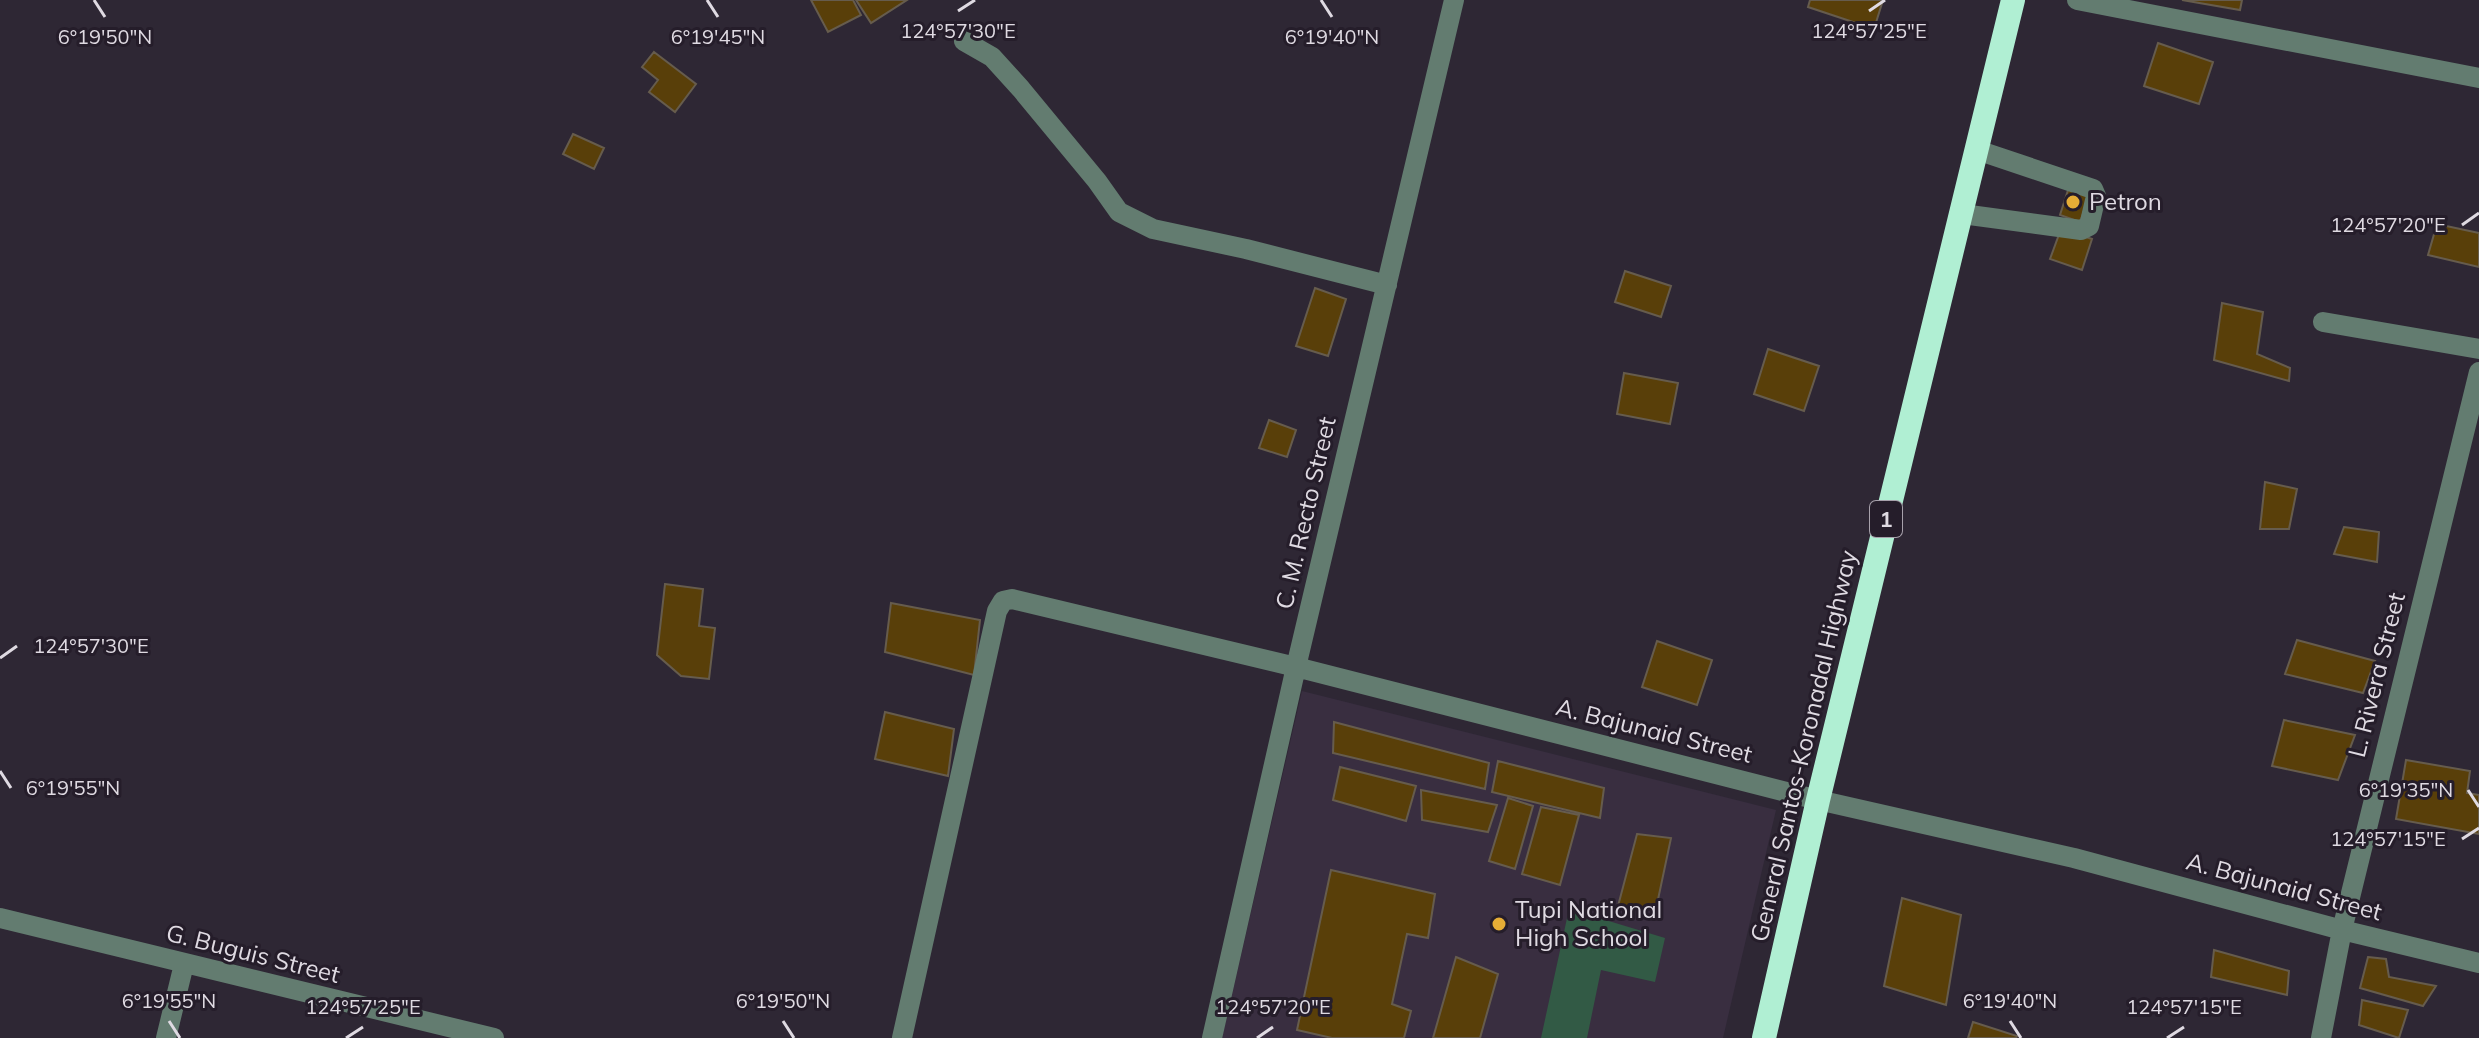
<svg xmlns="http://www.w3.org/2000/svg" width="2479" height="1038" viewBox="0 0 2479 1038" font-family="Mulish,sans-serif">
	<rect width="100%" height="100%" fill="#2e2734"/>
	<path fill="#392e40" d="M 1302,691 L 1776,810 L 1723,1038 L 1222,1038 Z"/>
	<path fill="#325a45" d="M 1569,909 L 1665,938 L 1655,982 L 1601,970 L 1587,1038 L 1541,1038 Z"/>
	<path fill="#593f09" stroke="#665c4d" stroke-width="2" d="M 811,0 L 853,0 L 861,15 L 828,32 Z
		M 856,0 L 907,0 L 871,23 Z
		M 1810,0 L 1883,0 L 1874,29 L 1808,7 Z
		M 2182,0 L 2242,0 L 2240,10 Z
		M 2158,43 L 2213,62 L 2199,104 L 2144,86 Z
		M 654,52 L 696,84 L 675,112 L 649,92 L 658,80 L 642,67 Z
		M 573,134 L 604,148 L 594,169 L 563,154 Z
		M 2070,184 L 2091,191 L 2080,222 L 2060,215 Z
		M 2437,224 L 2479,233 L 2479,267 L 2428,255 Z
		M 2061,229 L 2092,239 L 2082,270 L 2050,259 Z
		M 1625,271 L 1671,286 L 1661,317 L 1615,302 Z
		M 1315,288 L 1346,299 L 1328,356 L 1296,346 Z
		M 2222,303 L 2263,312 L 2257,354 L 2290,368 L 2289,381 L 2214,360 Z
		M 1768,349 L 1819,366 L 1804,411 L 1754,394 Z
		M 1624,373 L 1678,383 L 1670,424 L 1617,414 Z
		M 1269,420 L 1296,430 L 1287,457 L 1259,448 Z
		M 2265,482 L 2297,489 L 2289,529 L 2260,529 Z
		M 2344,527 L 2379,532 L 2377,562 L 2334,554 Z
		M 665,584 L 703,589 L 699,626 L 715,628 L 709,679 L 681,676 L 657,655 Z
		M 891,603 L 980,620 L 974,675 L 885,652 Z
		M 2297,640 L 2375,661 L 2363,693 L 2285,674 Z
		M 1657,641 L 1712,660 L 1697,705 L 1642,687 Z
		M 885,712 L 954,729 L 948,776 L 875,759 Z
		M 2284,720 L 2355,735 L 2338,780 L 2272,766 Z
		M 1334,722 L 1489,763 L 1485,789 L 1333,753 Z
		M 2406,760 L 2470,771 L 2467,793 L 2479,795 L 2479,834 L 2396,819 Z
		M 1498,761 L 1604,788 L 1600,818 L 1492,792 Z
		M 1340,767 L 1416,786 L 1406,821 L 1333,800 Z
		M 1421,790 L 1497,805 L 1488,832 L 1422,820 Z
		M 1508,798 L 1533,806 L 1515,869 L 1489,861 Z
		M 1541,807 L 1579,815 L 1560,885 L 1522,874 Z
		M 1637,834 L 1671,838 L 1656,909 L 1618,906 Z
		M 1331,870 L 1435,894 L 1428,938 L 1407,934 L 1392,1004 L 1411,1011 L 1404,1038 L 1332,1038 L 1297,1030 Z
		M 1902,898 L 1961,915 L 1946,1005 L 1884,986 Z
		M 2214,950 L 2289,971 L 2287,995 L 2211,977 Z
		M 1456,957 L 1498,974 L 1480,1038 L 1433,1038 Z
		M 2368,957 L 2386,959 L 2389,977 L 2436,986 L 2423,1006 L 2360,988 Z
		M 2362,1000 L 2408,1010 L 2399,1038 L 2359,1025 Z
		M 1973,1022 L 2017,1036 L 2016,1038 L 1968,1038 Z"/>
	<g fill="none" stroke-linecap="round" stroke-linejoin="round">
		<path stroke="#637c70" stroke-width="20" d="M 2077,0 L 2479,78
			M 964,41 L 992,57 L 1021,89 L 1097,181 L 1119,212 L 1153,229 L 1246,249 L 1387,285
			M 1962,214 L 2081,230 L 2089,226 L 2096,196 L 2093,189 L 1977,150
			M 2323,322 L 2479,349
			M 0,918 L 494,1038
			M 166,1038 L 184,964
			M 902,1038 L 997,611 L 1003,601 L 1012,599 L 1296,667 L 1818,800 L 2074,858 L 2342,930 L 2479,963
			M 1212,1038 L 1296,667 L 1454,0
			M 2321,1038 L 2342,930 L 2479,372"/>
		<path stroke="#b0efd3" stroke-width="24" d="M 1764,1038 L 1818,800 L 2013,0"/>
	</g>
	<path fill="none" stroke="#dfdae2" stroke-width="3" d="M 94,0 L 105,17M 707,0 L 718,17M 1321,0 L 1332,17M 958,11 L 975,0M 1869,11 L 1885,0M 2462,225 L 2479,213M 0,658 L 17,646M 0,771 L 11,788M 2468,790 L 2479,807M 2462,839 L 2479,828M 169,1021 L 180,1038M 783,1021 L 794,1038M 2010,1021 L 2021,1038M 346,1038 L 363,1027M 1257,1038 L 1273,1027M 2167,1038 L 2184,1027"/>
	<g fill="#e5ad36" stroke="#251d2a" stroke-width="3">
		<circle cx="2073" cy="202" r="8"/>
		<circle cx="1499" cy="924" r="8"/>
	</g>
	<g text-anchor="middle" stroke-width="6" stroke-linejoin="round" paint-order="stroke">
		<rect fill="#251d2a" stroke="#a7a1ab" stroke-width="2" x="1870" y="501" width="32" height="36" rx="6"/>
		<g font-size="22" font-weight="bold" fill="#dfdae2">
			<text x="1886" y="527">1</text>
		</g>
		<g font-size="24" fill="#dfdae2" stroke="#251d2a" text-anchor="start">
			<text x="2089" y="210">Petron</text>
			<text x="1515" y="918">Tupi National<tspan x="1515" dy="28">High School</tspan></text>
		</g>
		<g font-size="24" fill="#dfdae2" stroke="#251d2a">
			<text transform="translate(1306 513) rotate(-77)" y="8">C. M. Recto Street</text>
			<text transform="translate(2377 675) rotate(-76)" y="8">L. Rivera Street</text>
			<text transform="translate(1654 731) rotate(14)" y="8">A. Bajunaid Street</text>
			<text transform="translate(1804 746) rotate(-77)" y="8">General Santos-Koronadal Highway</text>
			<text transform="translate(2284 887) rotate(15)" y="8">A. Bajunaid Street</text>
			<text transform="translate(253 954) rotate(14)" y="8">G. Buguis Street</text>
		</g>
	</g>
	<g font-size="20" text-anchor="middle" fill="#dfdae2" stroke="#251d2a" stroke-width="6" stroke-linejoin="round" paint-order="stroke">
		<text x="958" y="38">124°57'30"E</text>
		<text x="1869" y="38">124°57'25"E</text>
		<text x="105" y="44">6°19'50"N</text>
		<text x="718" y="44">6°19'45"N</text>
		<text x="1332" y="44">6°19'40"N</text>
		<text x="2388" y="232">124°57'20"E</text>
		<text x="91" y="653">124°57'30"E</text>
		<text x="73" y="795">6°19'55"N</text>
		<text x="2406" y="797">6°19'35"N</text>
		<text x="2388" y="846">124°57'15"E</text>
		<text x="169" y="1008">6°19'55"N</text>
		<text x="783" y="1008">6°19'50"N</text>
		<text x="2010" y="1008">6°19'40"N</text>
		<text x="363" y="1014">124°57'25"E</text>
		<text x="1273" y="1014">124°57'20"E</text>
		<text x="2184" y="1014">124°57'15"E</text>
	</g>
</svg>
